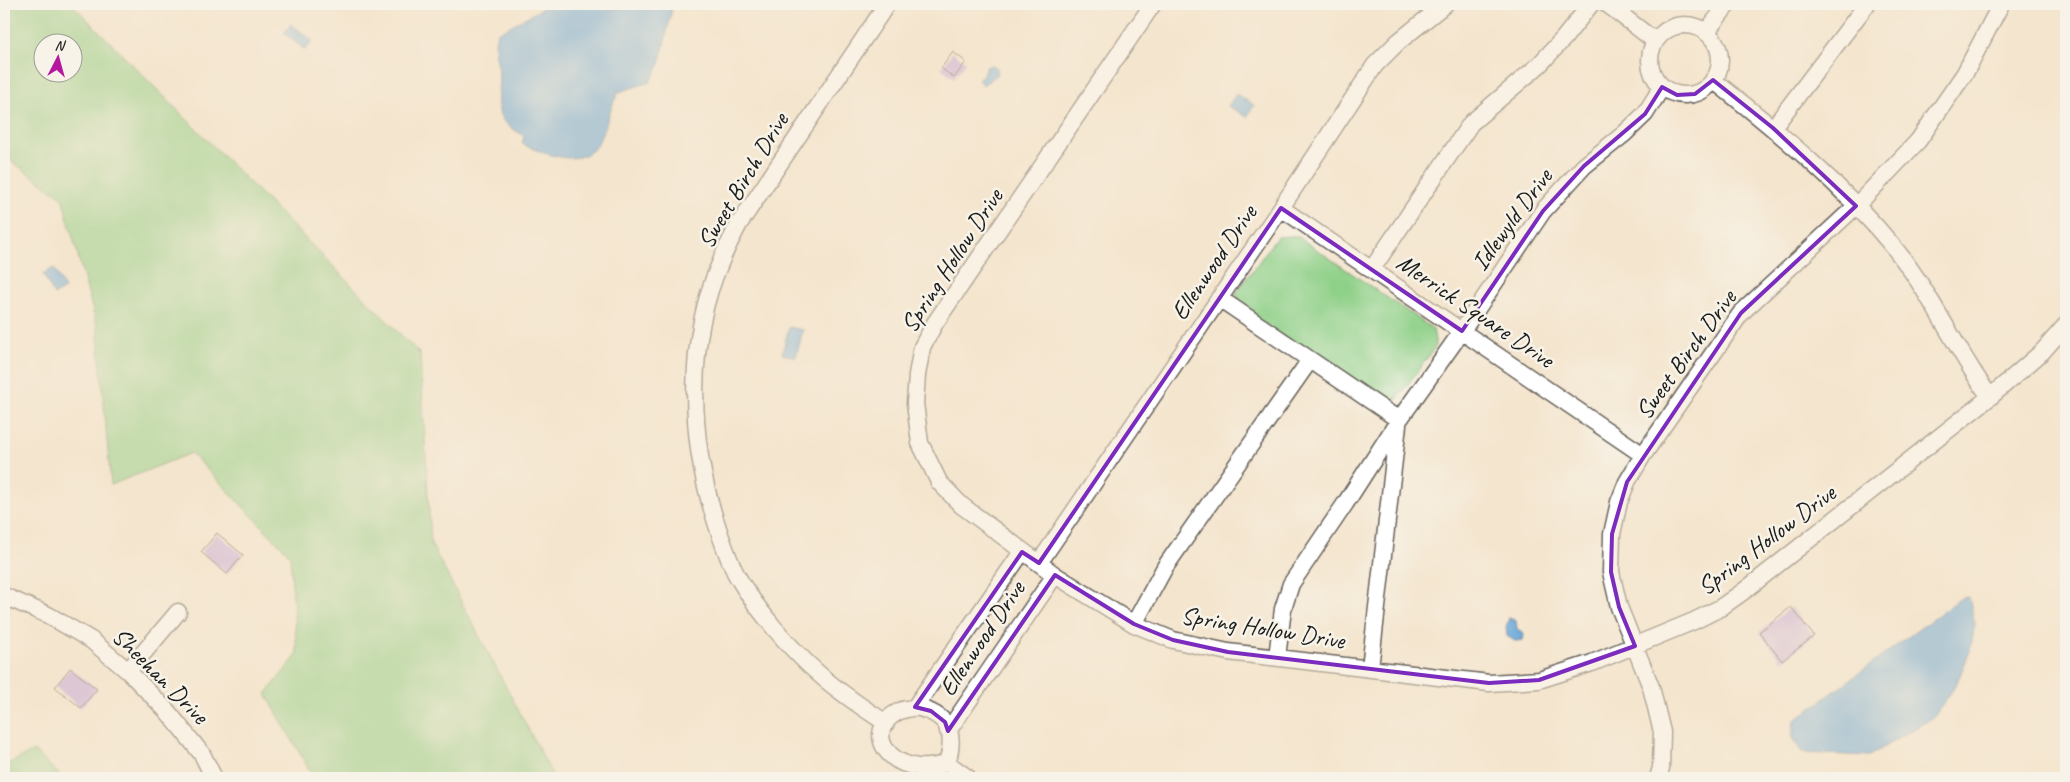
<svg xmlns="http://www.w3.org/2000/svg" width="2070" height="782" viewBox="0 0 2070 782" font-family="Caveat,sans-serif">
	<rect width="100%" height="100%" fill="#f7f3e8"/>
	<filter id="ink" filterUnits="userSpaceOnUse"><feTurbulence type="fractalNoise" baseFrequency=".02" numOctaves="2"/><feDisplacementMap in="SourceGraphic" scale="10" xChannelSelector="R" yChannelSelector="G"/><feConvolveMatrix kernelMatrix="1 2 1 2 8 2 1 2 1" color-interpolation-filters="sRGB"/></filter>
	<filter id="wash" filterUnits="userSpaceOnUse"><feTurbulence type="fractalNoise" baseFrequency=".0096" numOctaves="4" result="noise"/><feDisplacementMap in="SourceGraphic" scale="20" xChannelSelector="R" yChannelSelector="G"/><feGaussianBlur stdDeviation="1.12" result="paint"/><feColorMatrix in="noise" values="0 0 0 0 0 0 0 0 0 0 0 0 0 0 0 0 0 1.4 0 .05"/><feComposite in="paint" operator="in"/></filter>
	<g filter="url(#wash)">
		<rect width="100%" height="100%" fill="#f4e5ce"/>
		<path fill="#8ed088" stroke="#557652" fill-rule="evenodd" d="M 4,4 L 72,4 L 420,354 L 431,544 L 554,778 L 314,778 L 266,694 L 297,655 L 290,555 L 191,453 L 111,485 L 97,326 L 62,197 L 4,156 ZM 42,42 L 72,42 L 72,72 L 42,72 Z
			M 1297,236 L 1433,329 L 1436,346 L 1397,399 L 1381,401 L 1242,309 L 1236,293 L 1277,237 Z
			M 34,751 L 63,778 L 4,778 L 4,766 Z"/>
		<path fill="#68a7da" stroke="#42627b" d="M 557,4 L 590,5 L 613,9 L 624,4 L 667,4 L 672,9 L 660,64 L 650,82 L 619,92 C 611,104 609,118 603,131 C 601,136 598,145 595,148 C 576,168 543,153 522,144 L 524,136 C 515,130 504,125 500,115 C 495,102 499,89 499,76 C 498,61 492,47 497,33 L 547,6 L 554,6 Z
			M 291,24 L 313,41 L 305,50 L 284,33 Z
			M 993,65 L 997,68 L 998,74 L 983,85 L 979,81 L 979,78 L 983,75 L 986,67 Z
			M 1236,94 L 1254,105 L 1247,117 L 1228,106 Z
			M 54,268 L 65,289 L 54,295 L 43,274 Z
			M 789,327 L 803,330 L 796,357 L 782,354 Z
			M 1969,597 L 1975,624 L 1970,651 L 1956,685 L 1934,717 L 1869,756 L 1802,753 L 1792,738 L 1794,721 L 1961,598 Z
			M 1509,618 L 1516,621 L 1517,629 L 1524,635 L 1523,640 L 1515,641 L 1507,636 L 1506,627 Z"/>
		<g id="blocks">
			<path fill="#c3a3dd" d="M 953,52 L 966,62 L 954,78 L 941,68 Z
				M 217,533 L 243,555 L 227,574 L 201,552 Z
				M 1791,607 L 1814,636 L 1782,661 L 1759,632 Z
				M 70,668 L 97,689 L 81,708 L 55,687 Z"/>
		</g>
	</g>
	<g filter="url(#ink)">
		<use href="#blocks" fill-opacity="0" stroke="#68625a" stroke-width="1"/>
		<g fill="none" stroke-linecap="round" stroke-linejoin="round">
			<g stroke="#68625a" stroke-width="19">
				<path id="minor" d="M 1153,4 L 935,323 L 922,347 L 917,375 L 915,403 L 920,443 L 939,482 L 961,505 L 1055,575 L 1134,624 L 1173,640 L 1228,652 L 1489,683 L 1539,680 L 1592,663 L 1694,621 L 1720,608 L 1744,591 L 1990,397 L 2042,352 L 2066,325
					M 1607,4 L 1655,41
					M1650 60a35 35 0 1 1 70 0a35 35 0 1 1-70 0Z
					M 1707,31 L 1728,4
					M 1713,80 C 1779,132 1843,185 1896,250 C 1932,295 1956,350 1990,397
					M 1773,128 L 1867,4
					M 1281,208 L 1643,455
					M 1372,269 L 1471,123 L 1539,65 L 1564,38 L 1591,4
					M 1219,298 L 1399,420
					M 1039,563 L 1281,208 L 1375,65 L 1398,42 L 1445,4
					M 4,596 L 48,615 L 91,640 L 128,671 L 168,712 L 202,754 L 214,778
					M 1134,624 L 1165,567 L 1310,360
					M 1277,657 L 1283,609 L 1291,584 L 1345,504 L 1399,420 L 1462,331 L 1543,211 L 1584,166 L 1624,134 L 1645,114 L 1662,87
					M 1370,668 L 1398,425
					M 128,671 L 178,612
					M 915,707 C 947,714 957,731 947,763 C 894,782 857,731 900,711 C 904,709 910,709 915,707 Z
					M 915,707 L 1022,552
					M 886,723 C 863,708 839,692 819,674 C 789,648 757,610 737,576 C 728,559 721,538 715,519 C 689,438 686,340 721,261 C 726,248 733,236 739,224 L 887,4
					M 948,731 L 1055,575
					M 947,763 L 968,778
					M 1658,778 L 1661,768 L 1662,732 L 1651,687 L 1619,607 L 1611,572 L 1612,534 L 1619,502 L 1627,482 L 1643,455 L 1741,313 L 1856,206 L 1918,141 L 1965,73 L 2001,4"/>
			</g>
			<use href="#minor" stroke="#fff" stroke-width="16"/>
		</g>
	</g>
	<path d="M0 0H2070V782H0ZM 1713,80 L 1773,128 L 1856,206 L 1741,313 L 1627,482 L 1612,534 L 1611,572 L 1619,607 L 1635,646 L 1539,680 L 1489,683 L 1228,652 L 1173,640 L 1134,624 L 1055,575 L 948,731 L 945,722 L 931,711 L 915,707 L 1022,552 L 1039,563 L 1281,208 L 1462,331 L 1543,211 L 1584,166 L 1645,114 L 1662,87 L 1677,95 L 1695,94 Z" fill="#f4e5ce" fill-opacity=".55" fill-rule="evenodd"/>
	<path fill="none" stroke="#7b2cbf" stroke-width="4" stroke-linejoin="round" d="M 1713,80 L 1773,128 L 1856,206 L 1741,313 L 1627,482 L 1612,534 L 1611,572 L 1619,607 L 1635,646 L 1539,680 L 1489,683 L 1228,652 L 1173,640 L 1134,624 L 1055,575 L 948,731 L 945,722 L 931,711 L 915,707 L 1022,552 L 1039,563 L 1281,208 L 1462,331 L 1543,211 L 1584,166 L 1645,114 L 1662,87 L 1677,95 L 1695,94 Z"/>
	<g text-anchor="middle" stroke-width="5" stroke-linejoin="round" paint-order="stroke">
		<g font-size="25" fill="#1c1c1c" stroke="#f7f3e8">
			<text transform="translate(742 180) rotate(-59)" y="9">Sweet Birch Drive</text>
			<text transform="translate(1511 219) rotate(-54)" y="9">Idlewyld Drive</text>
			<text transform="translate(951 260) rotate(-57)" y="9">Spring Hollow Drive</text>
			<text transform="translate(1213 262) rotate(-56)" y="9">Ellenwood Drive</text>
			<text transform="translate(1476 310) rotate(34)" y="9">Merrick Square Drive</text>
			<text transform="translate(1685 354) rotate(-54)" y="9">Sweet Birch Drive</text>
			<text transform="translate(1766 539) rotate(-37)" y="9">Spring Hollow Drive</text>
			<text transform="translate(1263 627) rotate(9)" y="9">Spring Hollow Drive</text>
			<text transform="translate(981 638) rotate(-56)" y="9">Ellenwood Drive</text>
			<text transform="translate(161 675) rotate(45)" y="9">Sheehan Drive</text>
		</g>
	</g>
	<rect width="2070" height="782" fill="none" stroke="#f7f3e8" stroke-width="20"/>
	<g transform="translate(58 58) rotate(6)"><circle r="24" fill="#f7f3e8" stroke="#9f9d96"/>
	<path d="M0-4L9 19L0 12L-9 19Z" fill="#b5179e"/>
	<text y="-8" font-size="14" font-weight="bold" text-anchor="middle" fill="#1c1c1c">N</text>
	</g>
</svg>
